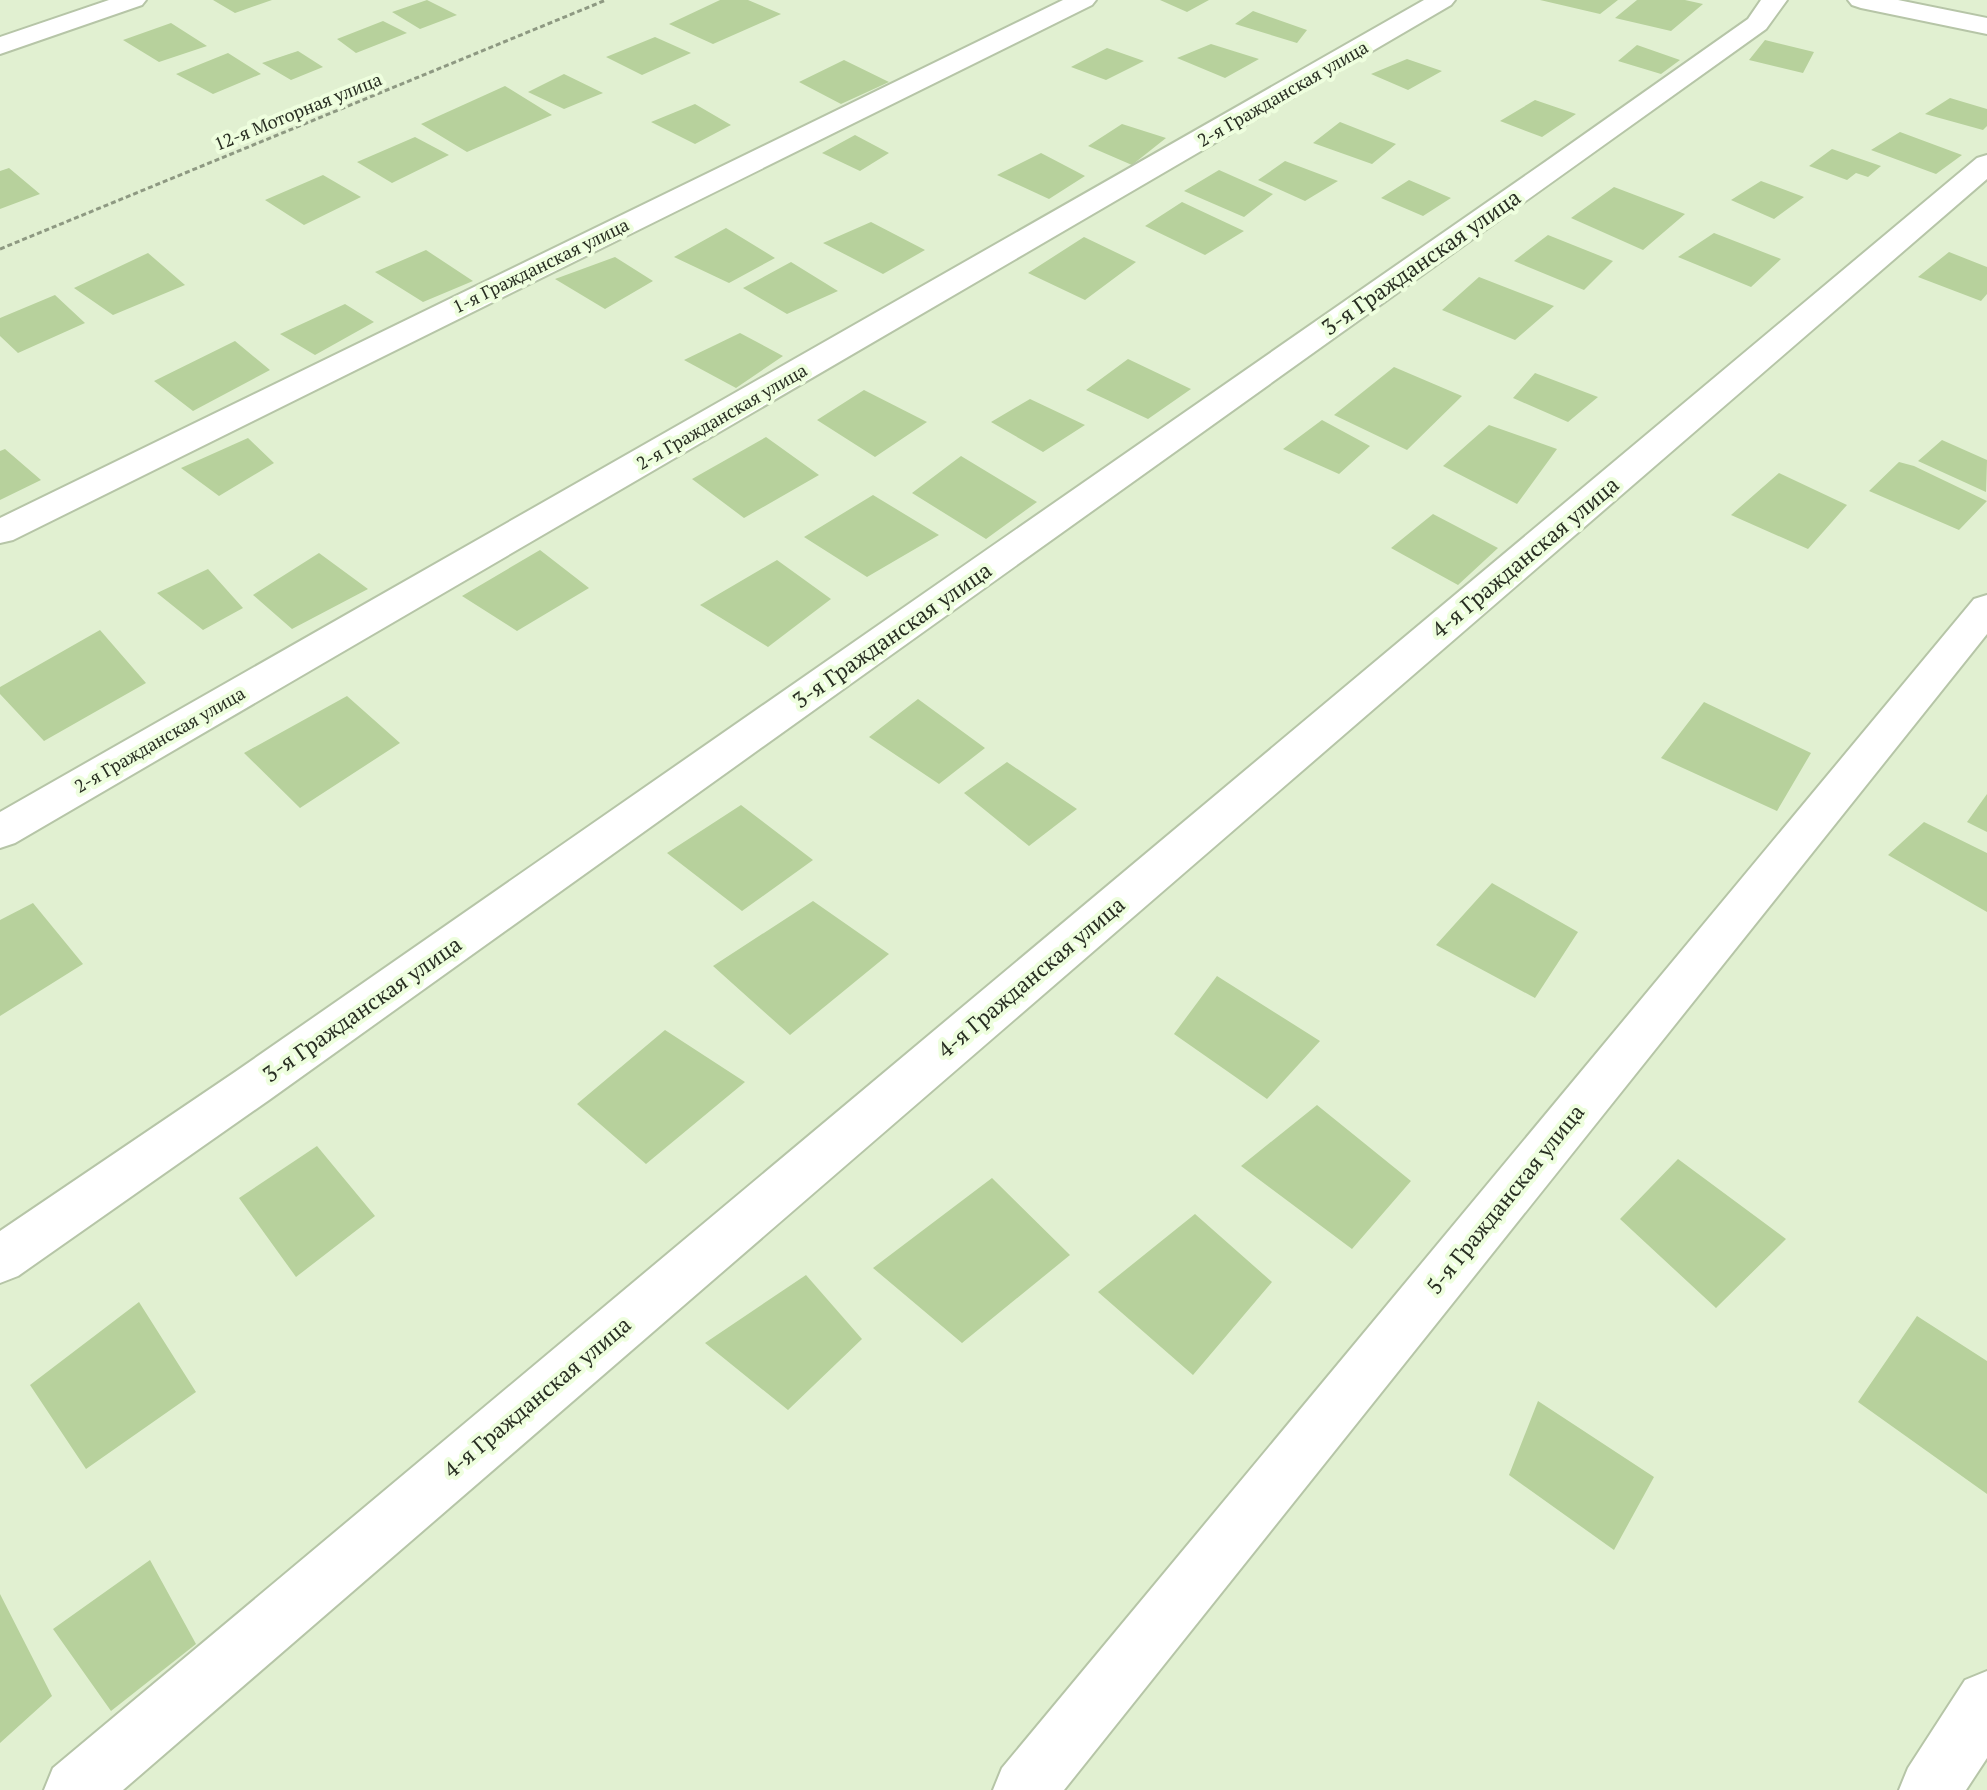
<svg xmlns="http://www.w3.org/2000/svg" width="1987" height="1790" viewBox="0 0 1987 1790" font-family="'PT Serif',serif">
	<rect width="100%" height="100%" fill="#e1f0d1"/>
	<path fill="#b7d19c" d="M 213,0 L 272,0 L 235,13 Z
		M 427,0 L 457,15 L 420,29 L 392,12 Z
		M 720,0 L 748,0 L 781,14 L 713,44 L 669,24 Z
		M 1160,0 L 1209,0 L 1187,12 Z
		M 1540,0 L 1618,0 L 1600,14 Z
		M 1637,0 L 1685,0 L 1703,4 L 1671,31 L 1615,18 Z
		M 1253,11 L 1307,30 L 1297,43 L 1235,24 Z
		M 383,21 L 407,33 L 356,53 L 337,39 Z
		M 171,23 L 207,46 L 159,62 L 123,40 Z
		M 655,37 L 691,53 L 642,75 L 606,57 Z
		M 1765,40 L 1814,52 L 1803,73 L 1749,60 Z
		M 1211,44 L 1259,59 L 1225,78 L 1177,58 Z
		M 1637,45 L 1680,60 L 1661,74 L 1618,61 Z
		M 1107,48 L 1144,61 L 1106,80 L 1071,67 Z
		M 298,51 L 323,67 L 291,80 L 262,63 Z
		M 228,53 L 261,74 L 213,94 L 176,74 Z
		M 1407,59 L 1442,71 L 1408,90 L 1371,74 Z
		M 844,60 L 889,82 L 841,104 L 799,82 Z
		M 564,74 L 603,93 L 564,109 L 528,92 Z
		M 505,86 L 552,115 L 467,152 L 421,124 Z
		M 1950,98 L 1987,109 L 1987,126 L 1983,130 L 1925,114 Z
		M 1535,100 L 1576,114 L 1542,137 L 1500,121 Z
		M 695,104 L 731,125 L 695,144 L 651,122 Z
		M 1340,122 L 1396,144 L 1372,164 L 1313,143 Z
		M 1122,124 L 1166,138 L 1132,165 L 1088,146 Z
		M 1900,132 L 1962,155 L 1936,174 L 1871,150 Z
		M 855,135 L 889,153 L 860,171 L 822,153 Z
		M 415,137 L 449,155 L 392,183 L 357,162 Z
		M 1832,149 L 1881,166 L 1868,177 L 1856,173 L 1847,180 L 1809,166 Z
		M 1041,153 L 1085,176 L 1049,199 L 997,175 Z
		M 1285,161 L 1338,181 L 1305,201 L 1258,180 Z
		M 9,168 L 40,194 L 0,209 L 0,171 Z
		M 1219,170 L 1273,194 L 1244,217 L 1184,191 Z
		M 323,175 L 361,197 L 304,225 L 265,200 Z
		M 1409,180 L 1451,198 L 1423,216 L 1381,198 Z
		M 1761,181 L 1804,197 L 1774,219 L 1731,200 Z
		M 1614,187 L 1685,214 L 1643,250 L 1571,218 Z
		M 1182,202 L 1244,231 L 1205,255 L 1145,226 Z
		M 871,222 L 925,250 L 883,274 L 823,243 Z
		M 726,228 L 775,258 L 729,283 L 674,257 Z
		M 1714,233 L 1781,259 L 1751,287 L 1678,257 Z
		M 1548,235 L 1613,261 L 1584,290 L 1514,261 Z
		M 1084,237 L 1136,262 L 1085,300 L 1028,273 Z
		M 426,250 L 473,281 L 423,302 L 375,272 Z
		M 1949,252 L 1987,267 L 1987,294 L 1981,301 L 1918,277 Z
		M 148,253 L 185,285 L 113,315 L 74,288 Z
		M 615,257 L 653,281 L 605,309 L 555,279 Z
		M 791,262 L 838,291 L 787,314 L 743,288 Z
		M 1479,277 L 1554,306 L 1515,340 L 1442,310 Z
		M 55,295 L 85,323 L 18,353 L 0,336 L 0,318 Z
		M 345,304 L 374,322 L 315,355 L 280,334 Z
		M 740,333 L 783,356 L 736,388 L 684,360 Z
		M 235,341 L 270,370 L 193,411 L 154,381 Z
		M 1128,359 L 1191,389 L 1148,419 L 1086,390 Z
		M 1394,367 L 1462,396 L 1407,450 L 1334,415 Z
		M 1535,373 L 1598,397 L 1568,422 L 1513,398 Z
		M 864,390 L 927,422 L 875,457 L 817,420 Z
		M 1030,399 L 1085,425 L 1043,452 L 991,422 Z
		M 1322,420 L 1370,446 L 1339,474 L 1283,449 Z
		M 1489,425 L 1557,449 L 1517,504 L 1443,466 Z
		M 766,437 L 819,475 L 744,518 L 692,479 Z
		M 248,438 L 274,463 L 219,496 L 181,468 Z
		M 1942,440 L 1987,460 L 1986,492 L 1918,461 Z
		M 5,449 L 41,480 L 0,500 L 0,451 Z
		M 961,456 L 1037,502 L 986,539 L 912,493 Z
		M 1899,462 L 1914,466 L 1987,501 L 1959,530 L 1869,491 Z
		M 1779,473 L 1847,505 L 1808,549 L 1731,515 Z
		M 873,495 L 939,535 L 867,577 L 804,537 Z
		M 1433,514 L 1498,548 L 1458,585 L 1391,548 Z
		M 540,550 L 589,588 L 517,631 L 462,596 Z
		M 319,553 L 368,589 L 292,629 L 253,595 Z
		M 777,560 L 831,599 L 768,647 L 700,605 Z
		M 208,569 L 243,608 L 203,630 L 157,593 Z
		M 100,630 L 146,683 L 44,741 L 0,694 L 0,687 Z
		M 347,696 L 400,743 L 300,808 L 244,753 Z
		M 918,699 L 985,748 L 939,784 L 869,737 Z
		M 1704,702 L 1811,753 L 1777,811 L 1661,758 Z
		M 1007,762 L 1077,809 L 1029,846 L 964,793 Z
		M 1987,794 L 1987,832 L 1967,822 Z
		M 741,805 L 813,860 L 742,911 L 667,853 Z
		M 1924,822 L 1987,853 L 1987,912 L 1888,855 Z
		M 1492,883 L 1578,932 L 1535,998 L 1436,945 Z
		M 813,901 L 889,954 L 790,1035 L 713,966 Z
		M 33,903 L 83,964 L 0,1016 L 0,920 Z
		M 1217,976 L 1320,1041 L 1267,1099 L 1174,1034 Z
		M 665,1030 L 745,1082 L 646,1164 L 577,1104 Z
		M 1317,1105 L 1411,1181 L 1352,1249 L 1241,1166 Z
		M 317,1146 L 375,1216 L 296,1277 L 239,1198 Z
		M 1678,1159 L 1786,1239 L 1716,1308 L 1620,1219 Z
		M 992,1178 L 1070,1255 L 962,1343 L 873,1268 Z
		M 1195,1214 L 1272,1282 L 1193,1375 L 1098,1292 Z
		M 806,1275 L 862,1339 L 788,1410 L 705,1343 Z
		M 139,1302 L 196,1392 L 86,1469 L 30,1385 Z
		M 1917,1316 L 1987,1361 L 1987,1494 L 1858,1402 Z
		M 1538,1401 L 1654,1477 L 1614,1550 L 1509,1475 Z
		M 150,1560 L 196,1644 L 111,1711 L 53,1629 Z
		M 0,1594 L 52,1696 L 0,1743 Z"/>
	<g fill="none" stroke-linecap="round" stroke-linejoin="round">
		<g stroke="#b6c5a7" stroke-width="4">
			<path id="minor" d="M 109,0 L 146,0 L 142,5 L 0,54 L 0,37 Z
				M 1063,0 L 1096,0 L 1092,5 L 13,540 L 0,543 L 0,518 Z
				M 1424,0 L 1455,0 L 1451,5 L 15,843 L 0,848 L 0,812 Z
				M 1761,0 L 1787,0 L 1766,29 L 269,1100 L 18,1276 L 0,1283 L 0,1231 L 235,1072 L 1545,162 L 1748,19 Z
				M 1987,155 L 1987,179 L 123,1790 L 44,1790 L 53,1768 L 1977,158 Z
				M 1987,595 L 1987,634 L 1064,1790 L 993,1790 L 1002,1768 L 1974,599 Z
				M 1987,1671 L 1987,1758 L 1966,1790 L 1899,1790 L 1908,1768 L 1965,1680 Z"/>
		</g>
		<g stroke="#b6c5a7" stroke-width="4">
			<path id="major" d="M 1848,0 L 1898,0 L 1987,18 L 1987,34 L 1861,8 L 1852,5 Z"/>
		</g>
		<path stroke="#8e9982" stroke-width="3" stroke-dasharray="5 3" stroke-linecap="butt" d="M 0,249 L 606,0"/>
		<use href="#minor" fill="#fff" fill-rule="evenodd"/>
		<use href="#major" fill="#fff" fill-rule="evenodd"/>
	</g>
	<g text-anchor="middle" stroke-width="8" stroke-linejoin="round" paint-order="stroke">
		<g font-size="18" fill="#282e22" stroke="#eefede">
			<text transform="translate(1283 94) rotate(-30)" y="6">2-я Гражданская улица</text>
			<text transform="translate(298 112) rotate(-22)" y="6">12-я Моторная улица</text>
			<text transform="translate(541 266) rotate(-26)" y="6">1-я Гражданская улица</text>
			<text transform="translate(722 417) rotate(-30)" y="6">2-я Гражданская улица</text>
			<text transform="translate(160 740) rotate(-30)" y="6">2-я Гражданская улица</text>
		</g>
		<g font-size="22" fill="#282e22" stroke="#eefede">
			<text transform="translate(1421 262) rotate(-35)" y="8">3-я Гражданская улица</text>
			<text transform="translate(1525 557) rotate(-40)" y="8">4-я Гражданская улица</text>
			<text transform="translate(892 635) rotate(-35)" y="8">3-я Гражданская улица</text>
			<text transform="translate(1031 977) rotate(-40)" y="8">4-я Гражданская улица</text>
			<text transform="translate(362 1009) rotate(-35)" y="8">3-я Гражданская улица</text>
			<text transform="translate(1505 1199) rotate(-51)" y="8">5-я Гражданская улица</text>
			<text transform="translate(537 1397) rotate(-40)" y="8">4-я Гражданская улица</text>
		</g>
	</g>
</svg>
